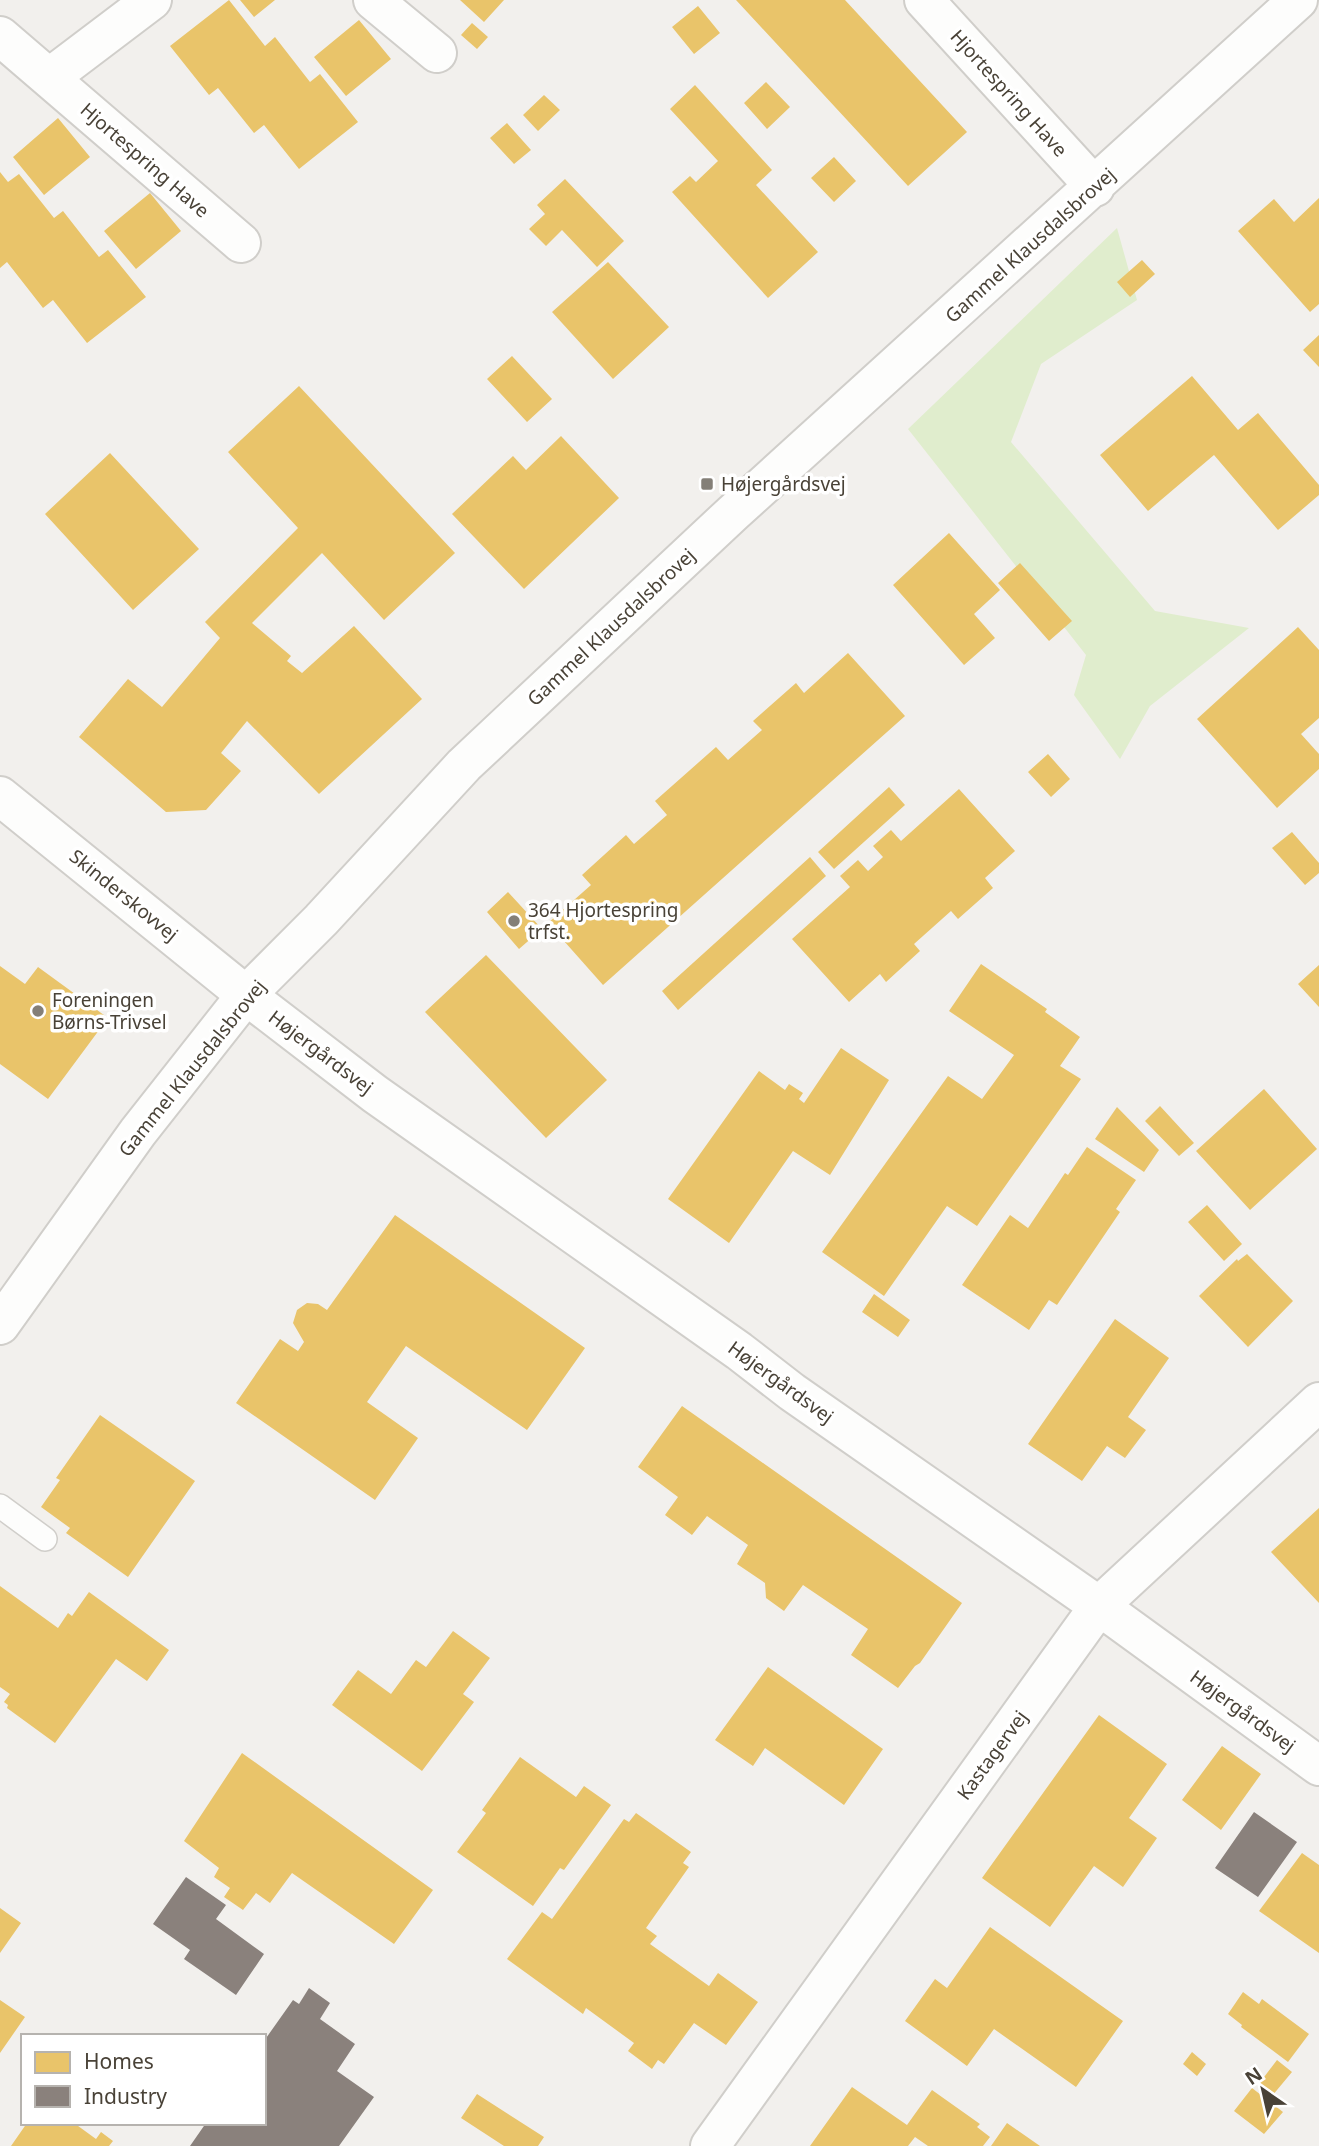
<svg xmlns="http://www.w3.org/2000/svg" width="1319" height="2146" viewBox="0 0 1319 2146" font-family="'Noto Sans',sans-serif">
	<rect width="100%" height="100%" fill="#f2f0ed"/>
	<path fill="#e0edcd" d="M 1117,228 L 1137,300 L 1041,364 L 1011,442 L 1155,611 L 1249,628 L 1150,706 L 1120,759 L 1074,695 L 1086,655 L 908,429 Z"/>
	<path fill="#e9c46a" d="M 229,0 L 265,46 L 275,37 L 310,82 L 320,74 L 358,122 L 299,169 L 264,125 L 254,133 L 218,88 L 209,95 L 170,46 Z
		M 240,0 L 275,0 L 254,17 Z
		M 460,0 L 504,0 L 484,22 Z
		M 736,0 L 845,0 L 967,132 L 908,186 Z
		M 698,6 L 720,33 L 694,54 L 672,27 Z
		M 359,20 L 391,59 L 346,96 L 314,57 Z
		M 472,23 L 488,37 L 477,49 L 461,35 Z
		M 766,82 L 790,107 L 767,129 L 744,103 Z
		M 695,85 L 772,170 L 756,185 L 818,252 L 768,298 L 672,192 L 690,176 L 696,182 L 718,161 L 670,109 Z
		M 544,95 L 560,110 L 538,131 L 523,115 Z
		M 58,118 L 90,157 L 44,195 L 13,157 Z
		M 507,123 L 531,150 L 514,164 L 490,138 Z
		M 834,157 L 856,181 L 834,202 L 811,178 Z
		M 0,172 L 8,182 L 19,174 L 54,218 L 63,211 L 99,257 L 108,250 L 146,297 L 87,343 L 53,300 L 43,308 L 7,262 L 0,268 Z
		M 565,179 L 624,241 L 597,267 L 562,230 L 546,246 L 529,229 L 545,214 L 537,205 Z
		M 150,193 L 181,231 L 136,269 L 104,231 Z
		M 1319,198 L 1319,304 L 1310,312 L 1238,231 L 1274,199 L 1294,222 Z
		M 1142,260 L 1155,274 L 1130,297 L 1117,282 Z
		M 608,262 L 669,327 L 613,379 L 552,312 Z
		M 1319,335 L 1319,367 L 1303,350 Z
		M 512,356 L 552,399 L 527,422 L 487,379 Z
		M 1192,376 L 1238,430 L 1258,413 L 1319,485 L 1319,495 L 1278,530 L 1214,455 L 1148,511 L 1100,455 Z
		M 299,386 L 455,553 L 384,620 L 322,553 L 252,623 L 291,656 L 287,661 L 302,673 L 354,626 L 422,699 L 319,794 L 247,721 L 221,753 L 241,771 L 206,810 L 166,812 L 79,737 L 128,679 L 162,707 L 220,638 L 205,622 L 298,528 L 228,452 Z
		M 561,436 L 619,498 L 524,589 L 452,514 L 513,456 L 526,470 Z
		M 110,453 L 199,549 L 133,610 L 45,514 Z
		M 949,533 L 1000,590 L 974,614 L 995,638 L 964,665 L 893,585 Z
		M 1020,563 L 1072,621 L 1049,641 L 998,583 Z
		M 1298,627 L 1319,650 L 1319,718 L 1301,734 L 1319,754 L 1319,769 L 1277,808 L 1197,719 Z
		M 848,653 L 905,716 L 603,985 L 548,923 L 591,885 L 582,875 L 626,835 L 634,844 L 667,815 L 655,801 L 716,747 L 728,760 L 762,730 L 753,721 L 796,683 L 804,693 Z
		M 1048,754 L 1070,779 L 1051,797 L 1028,772 Z
		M 889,787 L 905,805 L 834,869 L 818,852 Z
		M 959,789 L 1015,851 L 985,878 L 993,888 L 958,919 L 951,911 L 914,944 L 920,951 L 886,982 L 880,974 L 849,1002 L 792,939 L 850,887 L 840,876 L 858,860 L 868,871 L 883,857 L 873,846 L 891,830 L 901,841 Z
		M 1292,832 L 1319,863 L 1319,873 L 1305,885 L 1272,848 Z
		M 810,857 L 826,876 L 678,1010 L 662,991 Z
		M 508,892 L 542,929 L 519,949 L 487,912 Z
		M 486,955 L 607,1080 L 546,1138 L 425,1012 Z
		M 981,964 L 1047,1009 L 1045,1012 L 1080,1037 L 1060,1066 L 1081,1079 L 977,1226 L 947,1206 L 884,1296 L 822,1252 L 948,1076 L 982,1099 L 1014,1055 L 949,1011 Z
		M 1319,965 L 1319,1007 L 1298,984 Z
		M 0,966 L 25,984 L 38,967 L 108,1018 L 48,1099 L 0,1064 Z
		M 841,1048 L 889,1080 L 830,1175 L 793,1151 L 729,1243 L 668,1199 L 759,1071 L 785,1090 L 789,1084 L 803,1093 L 799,1099 L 804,1103 Z
		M 1264,1089 L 1317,1149 L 1250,1210 L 1196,1151 Z
		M 1160,1106 L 1194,1143 L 1179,1156 L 1145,1121 Z
		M 1117,1107 L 1159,1150 L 1144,1172 L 1095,1139 Z
		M 1087,1147 L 1136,1180 L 1116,1209 L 1120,1212 L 1057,1305 L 1049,1300 L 1029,1330 L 962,1285 L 1010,1215 L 1028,1228 L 1065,1173 L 1068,1175 Z
		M 1207,1205 L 1242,1244 L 1224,1261 L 1188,1222 Z
		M 395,1215 L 585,1348 L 527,1430 L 406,1346 L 367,1402 L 418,1438 L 375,1500 L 236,1403 L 280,1339 L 298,1351 L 304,1342 L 293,1323 L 297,1310 L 307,1303 L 318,1304 L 327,1310 Z
		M 1247,1254 L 1293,1301 L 1248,1347 L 1199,1296 L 1237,1259 L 1238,1261 Z
		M 874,1294 L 910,1320 L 898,1337 L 862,1312 Z
		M 1115,1319 L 1169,1358 L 1128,1417 L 1146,1430 L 1125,1458 L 1107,1446 L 1082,1481 L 1028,1444 Z
		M 682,1406 L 962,1603 L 920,1663 L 915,1666 L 898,1688 L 851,1655 L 868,1629 L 803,1585 L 784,1611 L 766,1598 L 765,1583 L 737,1564 L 748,1545 L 707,1516 L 692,1535 L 665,1515 L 678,1497 L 638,1467 Z
		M 100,1415 L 195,1481 L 128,1577 L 66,1533 L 70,1528 L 41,1507 L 60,1480 L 56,1478 Z
		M 1319,1508 L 1319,1603 L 1271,1552 Z
		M 0,1586 L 58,1628 L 68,1613 L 72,1616 L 89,1592 L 169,1650 L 147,1681 L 116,1659 L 55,1743 L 7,1708 L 8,1705 L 4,1702 L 10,1694 L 0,1687 Z
		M 453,1631 L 490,1658 L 463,1694 L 474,1702 L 422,1771 L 332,1705 L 358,1670 L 391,1694 L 416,1660 L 426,1667 Z
		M 768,1667 L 883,1749 L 844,1805 L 765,1748 L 753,1766 L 715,1740 Z
		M 1099,1715 L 1167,1764 L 1129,1818 L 1157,1838 L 1123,1887 L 1094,1866 L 1050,1927 L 982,1878 Z
		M 1222,1746 L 1261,1774 L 1221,1830 L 1182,1800 Z
		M 242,1753 L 433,1890 L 394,1944 L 292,1873 L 270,1903 L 256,1893 L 243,1910 L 224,1897 L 230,1888 L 214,1877 L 219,1868 L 184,1841 Z
		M 520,1757 L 576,1797 L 584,1786 L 611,1805 L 564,1870 L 560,1868 L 533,1906 L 457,1852 L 486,1813 L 482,1810 Z
		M 636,1813 L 691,1852 L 683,1863 L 689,1867 L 646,1928 L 657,1936 L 650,1944 L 709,1986 L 718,1973 L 758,2002 L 726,2045 L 694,2023 L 664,2064 L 658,2060 L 652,2069 L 628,2051 L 634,2043 L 586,2008 L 583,2014 L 507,1959 L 542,1912 L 552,1919 L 624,1819 L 629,1822 Z
		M 1302,1853 L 1319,1865 L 1319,1953 L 1259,1911 Z
		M 0,1908 L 21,1923 L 0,1953 Z
		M 990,1927 L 1123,2021 L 1076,2087 L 994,2029 L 967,2066 L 905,2021 L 935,1979 L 947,1988 Z
		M 1243,1992 L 1259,2004 L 1262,1999 L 1309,2034 L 1288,2062 L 1241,2027 L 1242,2025 L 1228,2014 Z
		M 0,2000 L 25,2017 L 0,2053 Z
		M 1192,2052 L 1206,2064 L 1197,2076 L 1183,2064 Z
		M 1277,2060 L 1292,2072 L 1272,2096 L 1258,2085 Z
		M 852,2087 L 907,2125 L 932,2090 L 980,2124 L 977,2127 L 990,2137 L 983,2146 L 928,2146 L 915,2137 L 908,2146 L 810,2146 Z
		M 1252,2088 L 1283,2112 L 1264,2134 L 1234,2111 Z
		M 477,2094 L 544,2137 L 538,2146 L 504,2146 L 461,2118 Z
		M 27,2123 L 74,2123 L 96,2139 L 101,2132 L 113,2141 L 109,2146 L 11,2146 Z
		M 1007,2123 L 1040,2146 L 991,2146 Z"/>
	<path fill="#8a817c" d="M 1254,1812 L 1297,1842 L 1258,1897 L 1215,1868 Z
		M 186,1877 L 226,1905 L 216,1919 L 264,1954 L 236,1995 L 184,1959 L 190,1950 L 153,1924 Z
		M 309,1988 L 330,2003 L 320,2019 L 355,2044 L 337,2071 L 374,2097 L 339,2146 L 190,2146 L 206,2123 L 264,2123 L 264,2041 L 293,2000 L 299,2004 Z"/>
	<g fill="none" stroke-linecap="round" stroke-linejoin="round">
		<g stroke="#d0ceca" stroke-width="26">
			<path id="lane" d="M 0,1506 L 45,1539"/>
		</g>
		<g stroke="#d0ceca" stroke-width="42">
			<path id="street" d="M 373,0 L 437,53
				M 924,0 L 1095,187
				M 0,36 L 241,243
				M 49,78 L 152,0
				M 0,796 L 246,995 L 375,1094 L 739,1351 L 792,1392 L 1099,1606 L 1319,1766
				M 0,1325 L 138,1132 L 246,995 L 321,920 L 464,765 L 733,513 L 1298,0
				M 710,2146 L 1099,1606 L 1319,1402"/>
		</g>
		<use href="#lane" stroke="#fdfdfc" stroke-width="23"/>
		<use href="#street" stroke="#fdfdfc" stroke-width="38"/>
	</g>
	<g fill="#847f77" stroke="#fff" stroke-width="2.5">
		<rect x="700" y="477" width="14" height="14" rx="3.5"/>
		<circle cx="514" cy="921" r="7"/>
		<circle cx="38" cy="1011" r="7"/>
	</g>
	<g text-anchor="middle" stroke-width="7" stroke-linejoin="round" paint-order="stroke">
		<g font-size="19" fill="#494237" stroke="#fff">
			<text transform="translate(1009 93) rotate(48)" y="7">Hjortespring Have</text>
			<text transform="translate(145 160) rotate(41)" y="7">Hjortespring Have</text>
			<text transform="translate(1030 245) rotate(-42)" y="7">Gammel Klausdalsbrovej</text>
			<text transform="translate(611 627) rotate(-43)" y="7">Gammel Klausdalsbrovej</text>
			<text transform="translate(124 895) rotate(39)" y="7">Skinderskovvej</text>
			<text transform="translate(321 1052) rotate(37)" y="7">Højergårdsvej</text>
			<text transform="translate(192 1068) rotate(-51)" y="7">Gammel Klausdalsbrovej</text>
			<text transform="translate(781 1382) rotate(36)" y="7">Højergårdsvej</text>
			<text transform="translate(1243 1711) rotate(36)" y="7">Højergårdsvej</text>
			<text transform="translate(992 1755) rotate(-54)" y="7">Kastagervej</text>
		</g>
		<g font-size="19" fill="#494237" stroke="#fff" text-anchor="start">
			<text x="721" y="491">Højergårdsvej</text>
			<text x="528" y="917">364 Hjortespring<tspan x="528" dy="22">trfst.</tspan></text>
			<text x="52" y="1007">Foreningen<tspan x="52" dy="22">Børns-Trivsel</tspan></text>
		</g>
	</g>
	<rect x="21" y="2034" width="245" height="91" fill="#ffffff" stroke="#b6b3af" stroke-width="2"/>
	<rect x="35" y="2052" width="35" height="21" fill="#e9c46a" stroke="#b6b3af" stroke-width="2"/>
	<text x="84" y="2069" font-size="21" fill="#494237">Homes</text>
	<rect x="35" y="2086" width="35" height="21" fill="#8a817c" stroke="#b6b3af" stroke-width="2"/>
	<text x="84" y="2104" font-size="21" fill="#494237">Industry</text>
	<g transform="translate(1263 2090) rotate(326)" stroke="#ffffff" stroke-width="5" paint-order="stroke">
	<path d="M0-5L12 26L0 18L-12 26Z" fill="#494237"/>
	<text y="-10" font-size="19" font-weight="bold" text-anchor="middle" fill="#494237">N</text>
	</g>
</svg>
